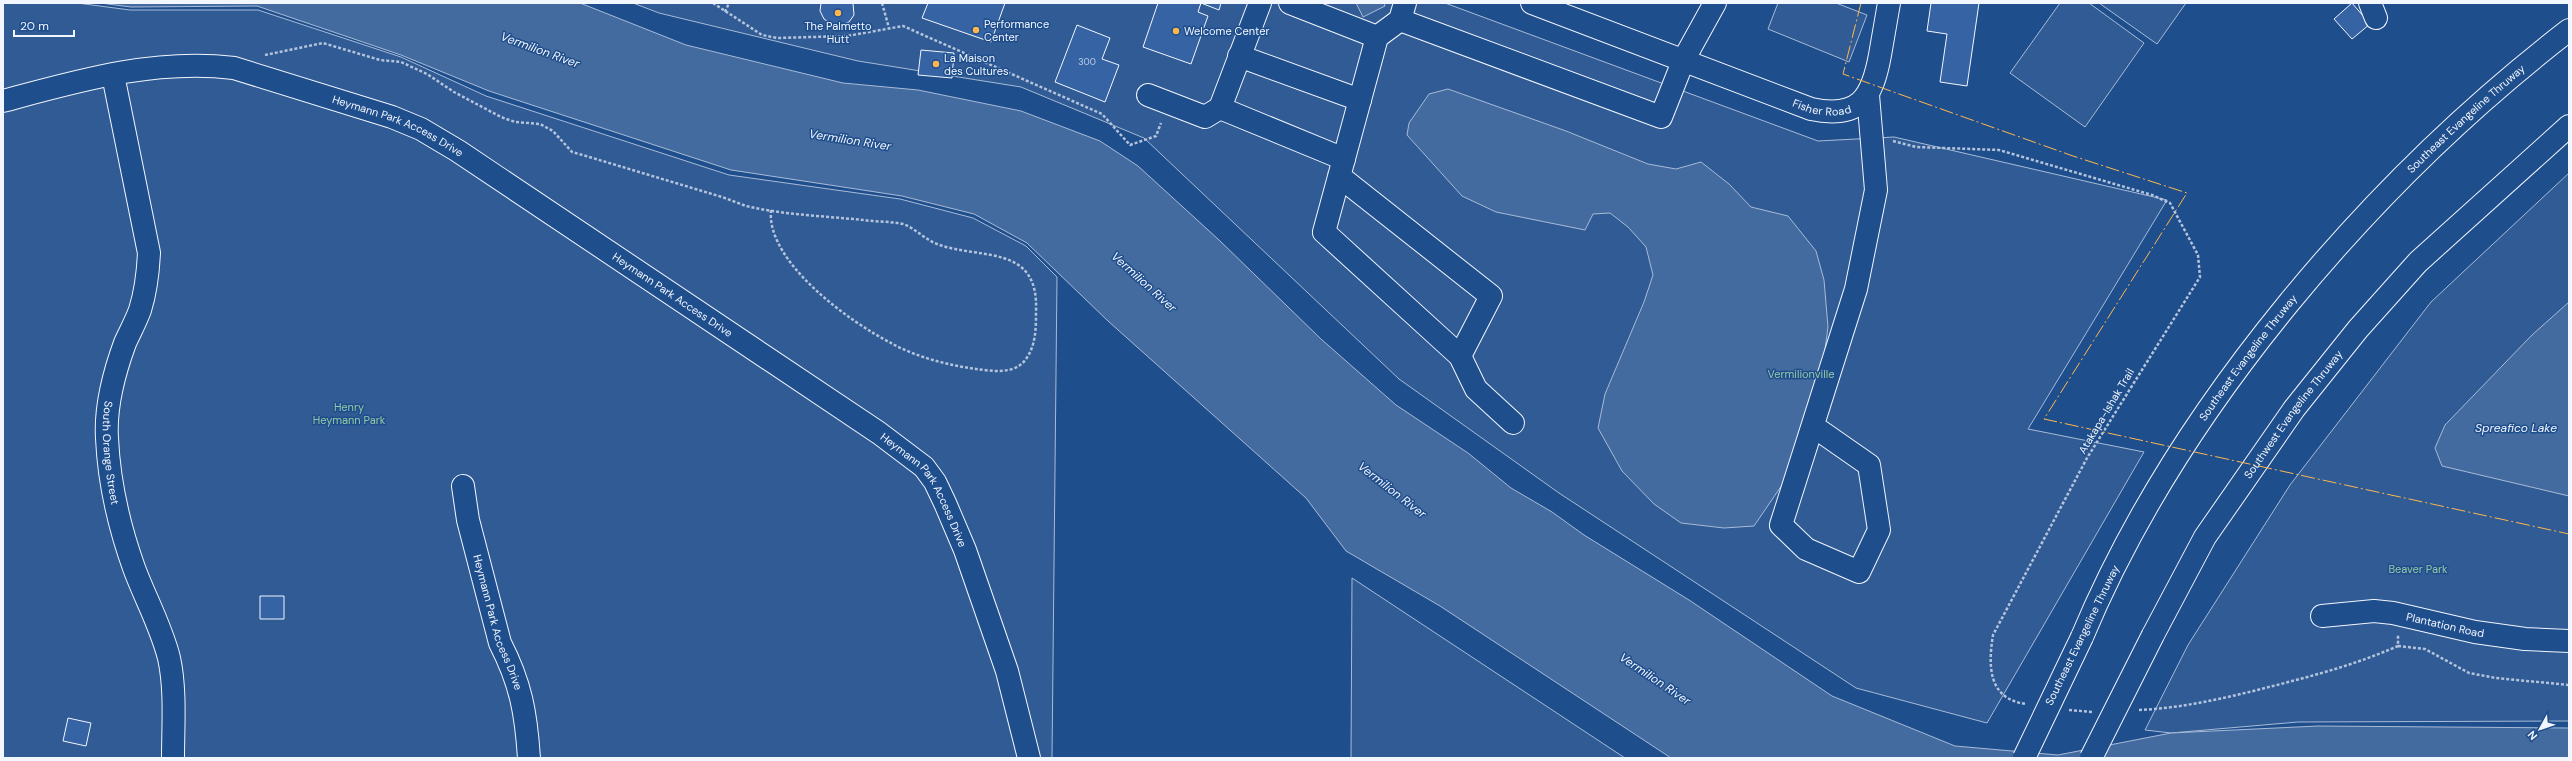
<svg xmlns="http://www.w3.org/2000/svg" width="2572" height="761" viewBox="0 0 2572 761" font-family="'DM Sans',sans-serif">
	<rect width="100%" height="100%" fill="#1f4e8c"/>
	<path fill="#305b95" stroke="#a8bbd7" d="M 3,3 L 77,3 L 130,10 L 258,10 L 401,57 L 486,96 L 729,175 L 900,199 L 973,218 L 1026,246 L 1057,277 L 1052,758 L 3,758 Z
		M 633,3 L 1445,3 L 1818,141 L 1894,137 L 2167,200 L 2028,429 L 2144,452 L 1987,723 L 1856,688 L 1559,493 L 1399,379 L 1144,138 L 1021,87 L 858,61 L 659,13 Z
		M 1778,3 L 1836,3 L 1867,15 L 1849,62 L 1768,29 Z
		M 2060,3 L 2089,3 L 2144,43 L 2085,127 L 2010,73 Z
		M 2099,3 L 2186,3 L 2157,44 Z
		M 2569,173 L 2569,721 L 2298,722 L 2171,733 L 2145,730 L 2188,645 L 2290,485 L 2431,302 Z
		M 1352,578 L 1625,758 L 1351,758 Z"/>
	<path fill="#446ba0" stroke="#a8bbd7" d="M 100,3 L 580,3 L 686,45 L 843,83 L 918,90 L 1021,111 L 1100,141 L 1138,166 L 1219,240 L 1321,339 L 1396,405 L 1468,453 L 1511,488 L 1552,512 L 1584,535 L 1689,600 L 1832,696 L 1955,746 L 2058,755 L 2171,733 L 2318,726 L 2569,728 L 2569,758 L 1671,758 L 1440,606 L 1346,551 L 1306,498 L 1108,321 L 1027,243 L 974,214 L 902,196 L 731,170 L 489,91 L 401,55 L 257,6 L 131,7 Z
		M 1356,3 L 1384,3 L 1385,6 L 1363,17 Z
		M 1448,89 L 1566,131 L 1648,164 L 1676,169 L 1701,162 L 1729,184 L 1751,207 L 1788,216 L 1816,251 L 1824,280 L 1828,327 L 1823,365 L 1782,485 L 1754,526 L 1724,528 L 1681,523 L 1654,504 L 1622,471 L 1598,428 L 1605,394 L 1644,302 L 1653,275 L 1646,247 L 1628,227 L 1610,213 L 1593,214 L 1585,230 L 1496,212 L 1462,196 L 1407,135 L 1409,123 L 1429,94 Z
		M 2569,302 L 2569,496 L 2442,466 L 2435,448 L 2445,425 L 2532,335 Z"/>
	<path fill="#3563a3" stroke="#f2f6ff" d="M 821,3 L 853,3 L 854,15 L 849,22 L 840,26 L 833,25 L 824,19 L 820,11 Z
		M 928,3 L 1005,3 L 991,42 L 922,18 Z
		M 1158,3 L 1221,3 L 1219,10 L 1201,3 L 1198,12 L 1208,16 L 1191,64 L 1143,47 Z
		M 1931,3 L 1979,3 L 1967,86 L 1940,82 L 1947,34 L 1927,31 Z
		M 2352,3 L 2370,24 L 2352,39 L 2334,19 Z
		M 1077,25 L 1110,38 L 1102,59 L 1119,65 L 1105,102 L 1055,82 Z
		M 921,50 L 954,53 L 952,78 L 918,75 Z
		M 260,596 L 284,596 L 284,619 L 260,619 Z
		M 68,718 L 91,723 L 86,746 L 63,741 Z"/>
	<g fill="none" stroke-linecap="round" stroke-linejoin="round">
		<g stroke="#f2f6ff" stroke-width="24">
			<g id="minor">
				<path d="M 1260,3 L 1220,108 L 1344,159"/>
				<path d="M 1290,3 L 1377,37"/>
				<path id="s1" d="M 1532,3 L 1811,109 C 1859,119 1872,99 1880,55 C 1883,38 1886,20 1889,3"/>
				<path d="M 2370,3 L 2376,18"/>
				<path d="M 1400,20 L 1661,117 L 1684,59 L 1715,3"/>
				<path d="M 1239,56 L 1360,100"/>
				<path id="s2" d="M 113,75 L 149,253 C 148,273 146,291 140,310 C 136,321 130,332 125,343 C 114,373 105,406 107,438 C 109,483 119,526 134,568 C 145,598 161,626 169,658 C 176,690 173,726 173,758"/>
				<path d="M 1148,95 L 1205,117 L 1220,108"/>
				<path id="s3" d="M 3,101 C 77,81 156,58 234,68 L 392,117 L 421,129 L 458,151 L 879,433 L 924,467 L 935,482 L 945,503 L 965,550 L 1007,671 L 1029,758"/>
				<path d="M 1339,176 L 1491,296 L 1460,356 L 1324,232 L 1377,37 L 1400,20 L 1405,3"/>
				<path d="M 1460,356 L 1476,389 L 1513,423"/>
				<path d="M 1813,426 L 1869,465 L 1879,530 L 1859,572 L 1806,549 L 1781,525 L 1856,289 L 1876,190 L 1868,95"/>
				<path id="s4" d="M 463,486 L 468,520 L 500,643 C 521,684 526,713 529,758"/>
				<path id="s5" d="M 2322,616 L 2374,611 L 2393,613 L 2475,632 L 2525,639 L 2569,641"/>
			</g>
		</g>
		<g stroke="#f2f6ff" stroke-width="24">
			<g id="highway">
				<path id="s6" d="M 2153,635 L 2205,537 L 2294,409 L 2358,329 L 2418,262 L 2569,126"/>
				<path id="s7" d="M 2082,637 C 2178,407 2373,181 2569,30"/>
			</g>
		</g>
		<path stroke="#b3c4dc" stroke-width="2.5" stroke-dasharray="3 2" stroke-linecap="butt" d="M 713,3 L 762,35 L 777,38 L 847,36 L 903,26 L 1102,114 L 1130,145 L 1156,136 L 1161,123
			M 882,3 L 889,28
			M 725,12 L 729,3
			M 265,55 L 323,43 L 380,60 L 401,62 L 427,74 L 454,92 L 501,117 L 515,122 L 540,124 L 553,131 L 572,152 L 586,156 L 722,197 L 746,206 C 784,215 825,216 863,220 C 876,222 890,221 903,224 C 915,228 924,239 937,244 C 979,260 1039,243 1036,311 C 1036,328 1036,345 1026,359 C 1015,375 992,371 976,369 C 947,365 916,357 891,343 C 850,322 766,262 771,210
			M 1893,141 L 1916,147 L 1999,150 L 2152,195 L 2170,203 L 2198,255 L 2200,277 L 2087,458 L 1993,635 C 1988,666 1988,699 2026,704
			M 2398,646 L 2425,649 L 2469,673 L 2496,678 L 2569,685
			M 2069,710 L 2092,712
			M 2139,710 C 2184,708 2230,697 2273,686 C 2316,675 2357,664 2398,646 L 2398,635"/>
		<use href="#minor" stroke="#1f4e8c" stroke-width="22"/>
		<use href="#highway" stroke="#1f4e8c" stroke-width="22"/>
		<g stroke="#f2f6ff" stroke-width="24" stroke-linecap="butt">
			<path id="highway-bridge" d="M 2024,758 L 2082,637
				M 2091,758 L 2153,635"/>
		</g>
		<use href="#highway-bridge" stroke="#1f4e8c" stroke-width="22"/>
		<path stroke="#ffb74d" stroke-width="1" stroke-dasharray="14 3 2 3" stroke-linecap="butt" d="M 1861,3 L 1843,74 L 2073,156 L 2187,193 L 2044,419 L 2569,534"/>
	</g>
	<g fill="#ffb74d" stroke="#1f4e8c" stroke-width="1.5">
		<circle cx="838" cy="13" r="4"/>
		<circle cx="976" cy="30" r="4"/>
		<circle cx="1176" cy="31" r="4"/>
		<circle cx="936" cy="64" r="4"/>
	</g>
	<g text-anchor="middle" stroke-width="3" stroke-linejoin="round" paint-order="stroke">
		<g font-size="9" fill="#c3d1e8">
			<text x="1087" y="65">300</text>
		</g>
		<g font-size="11" fill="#f2f6ff" stroke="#1f4e8c" text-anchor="start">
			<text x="984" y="28">Performance<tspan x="984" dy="13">Center</tspan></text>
			<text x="838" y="30" text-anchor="middle">The Palmetto<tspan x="838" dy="13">Hutt</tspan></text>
			<text x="1184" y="35">Welcome Center</text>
			<text x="944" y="62">La Maison<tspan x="944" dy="13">des Cultures</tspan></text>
		</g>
		<g font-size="11" fill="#f2f6ff" stroke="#1f4e8c">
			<text dy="4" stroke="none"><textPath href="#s1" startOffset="309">Fisher Road</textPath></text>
			<text dy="4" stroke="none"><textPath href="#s7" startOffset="650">Southeast Evangeline Thruway</textPath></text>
			<text dy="4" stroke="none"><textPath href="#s3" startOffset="409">Heymann Park Access Drive</textPath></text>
			<text dy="4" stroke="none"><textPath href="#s3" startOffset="733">Heymann Park Access Drive</textPath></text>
			<text dy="4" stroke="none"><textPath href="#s7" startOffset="326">Southeast Evangeline Thruway</textPath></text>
			<text transform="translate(2106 411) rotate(-59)" y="4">Atakapa-Ishak Trail</text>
			<text dy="4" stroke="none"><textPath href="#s6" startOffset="262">Southwest Evangeline Thruway</textPath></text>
			<text dy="4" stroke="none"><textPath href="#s2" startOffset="388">South Orange Street</textPath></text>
			<text dy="4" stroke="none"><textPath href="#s3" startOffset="1056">Heymann Park Access Drive</textPath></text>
			<text dy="4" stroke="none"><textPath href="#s4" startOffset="141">Heymann Park Access Drive</textPath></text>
			<text dy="4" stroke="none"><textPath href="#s5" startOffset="125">Plantation Road</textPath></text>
			<text transform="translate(2082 635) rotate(-64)" y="4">Southeast Evangeline Thruway</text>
		</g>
		<g font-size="11" fill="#97c8a6" stroke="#1f4e8c">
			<text x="1801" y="378">Vermilionville</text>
			<text x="349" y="411">Henry<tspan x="349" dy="13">Heymann Park</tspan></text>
			<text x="2418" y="573">Beaver Park</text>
		</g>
		<g font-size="12" font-style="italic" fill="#f2f6ff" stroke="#1f4e8c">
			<text transform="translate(540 50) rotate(20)" y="4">Vermilion River</text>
			<text transform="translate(850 140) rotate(9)" y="4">Vermilion River</text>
			<text transform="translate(1144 282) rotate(42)" y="4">Vermilion River</text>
			<text x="2516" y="432">Spreafico Lake</text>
			<text transform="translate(1392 490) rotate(38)" y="4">Vermilion River</text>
			<text transform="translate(1655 679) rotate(34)" y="4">Vermilion River</text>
		</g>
	</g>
	<rect width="2572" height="761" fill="none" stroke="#f2f6ff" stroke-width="8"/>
	<g transform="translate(2540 729) rotate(230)" stroke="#1f4e8c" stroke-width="3" paint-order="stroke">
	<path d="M0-3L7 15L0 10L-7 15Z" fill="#f2f6ff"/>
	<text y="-6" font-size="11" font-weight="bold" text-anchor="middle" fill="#f2f6ff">N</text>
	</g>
	<path d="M14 30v6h60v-6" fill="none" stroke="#f2f6ff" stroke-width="2"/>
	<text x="20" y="30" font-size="12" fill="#f2f6ff" stroke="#1f4e8c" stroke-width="3" paint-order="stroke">20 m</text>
</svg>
